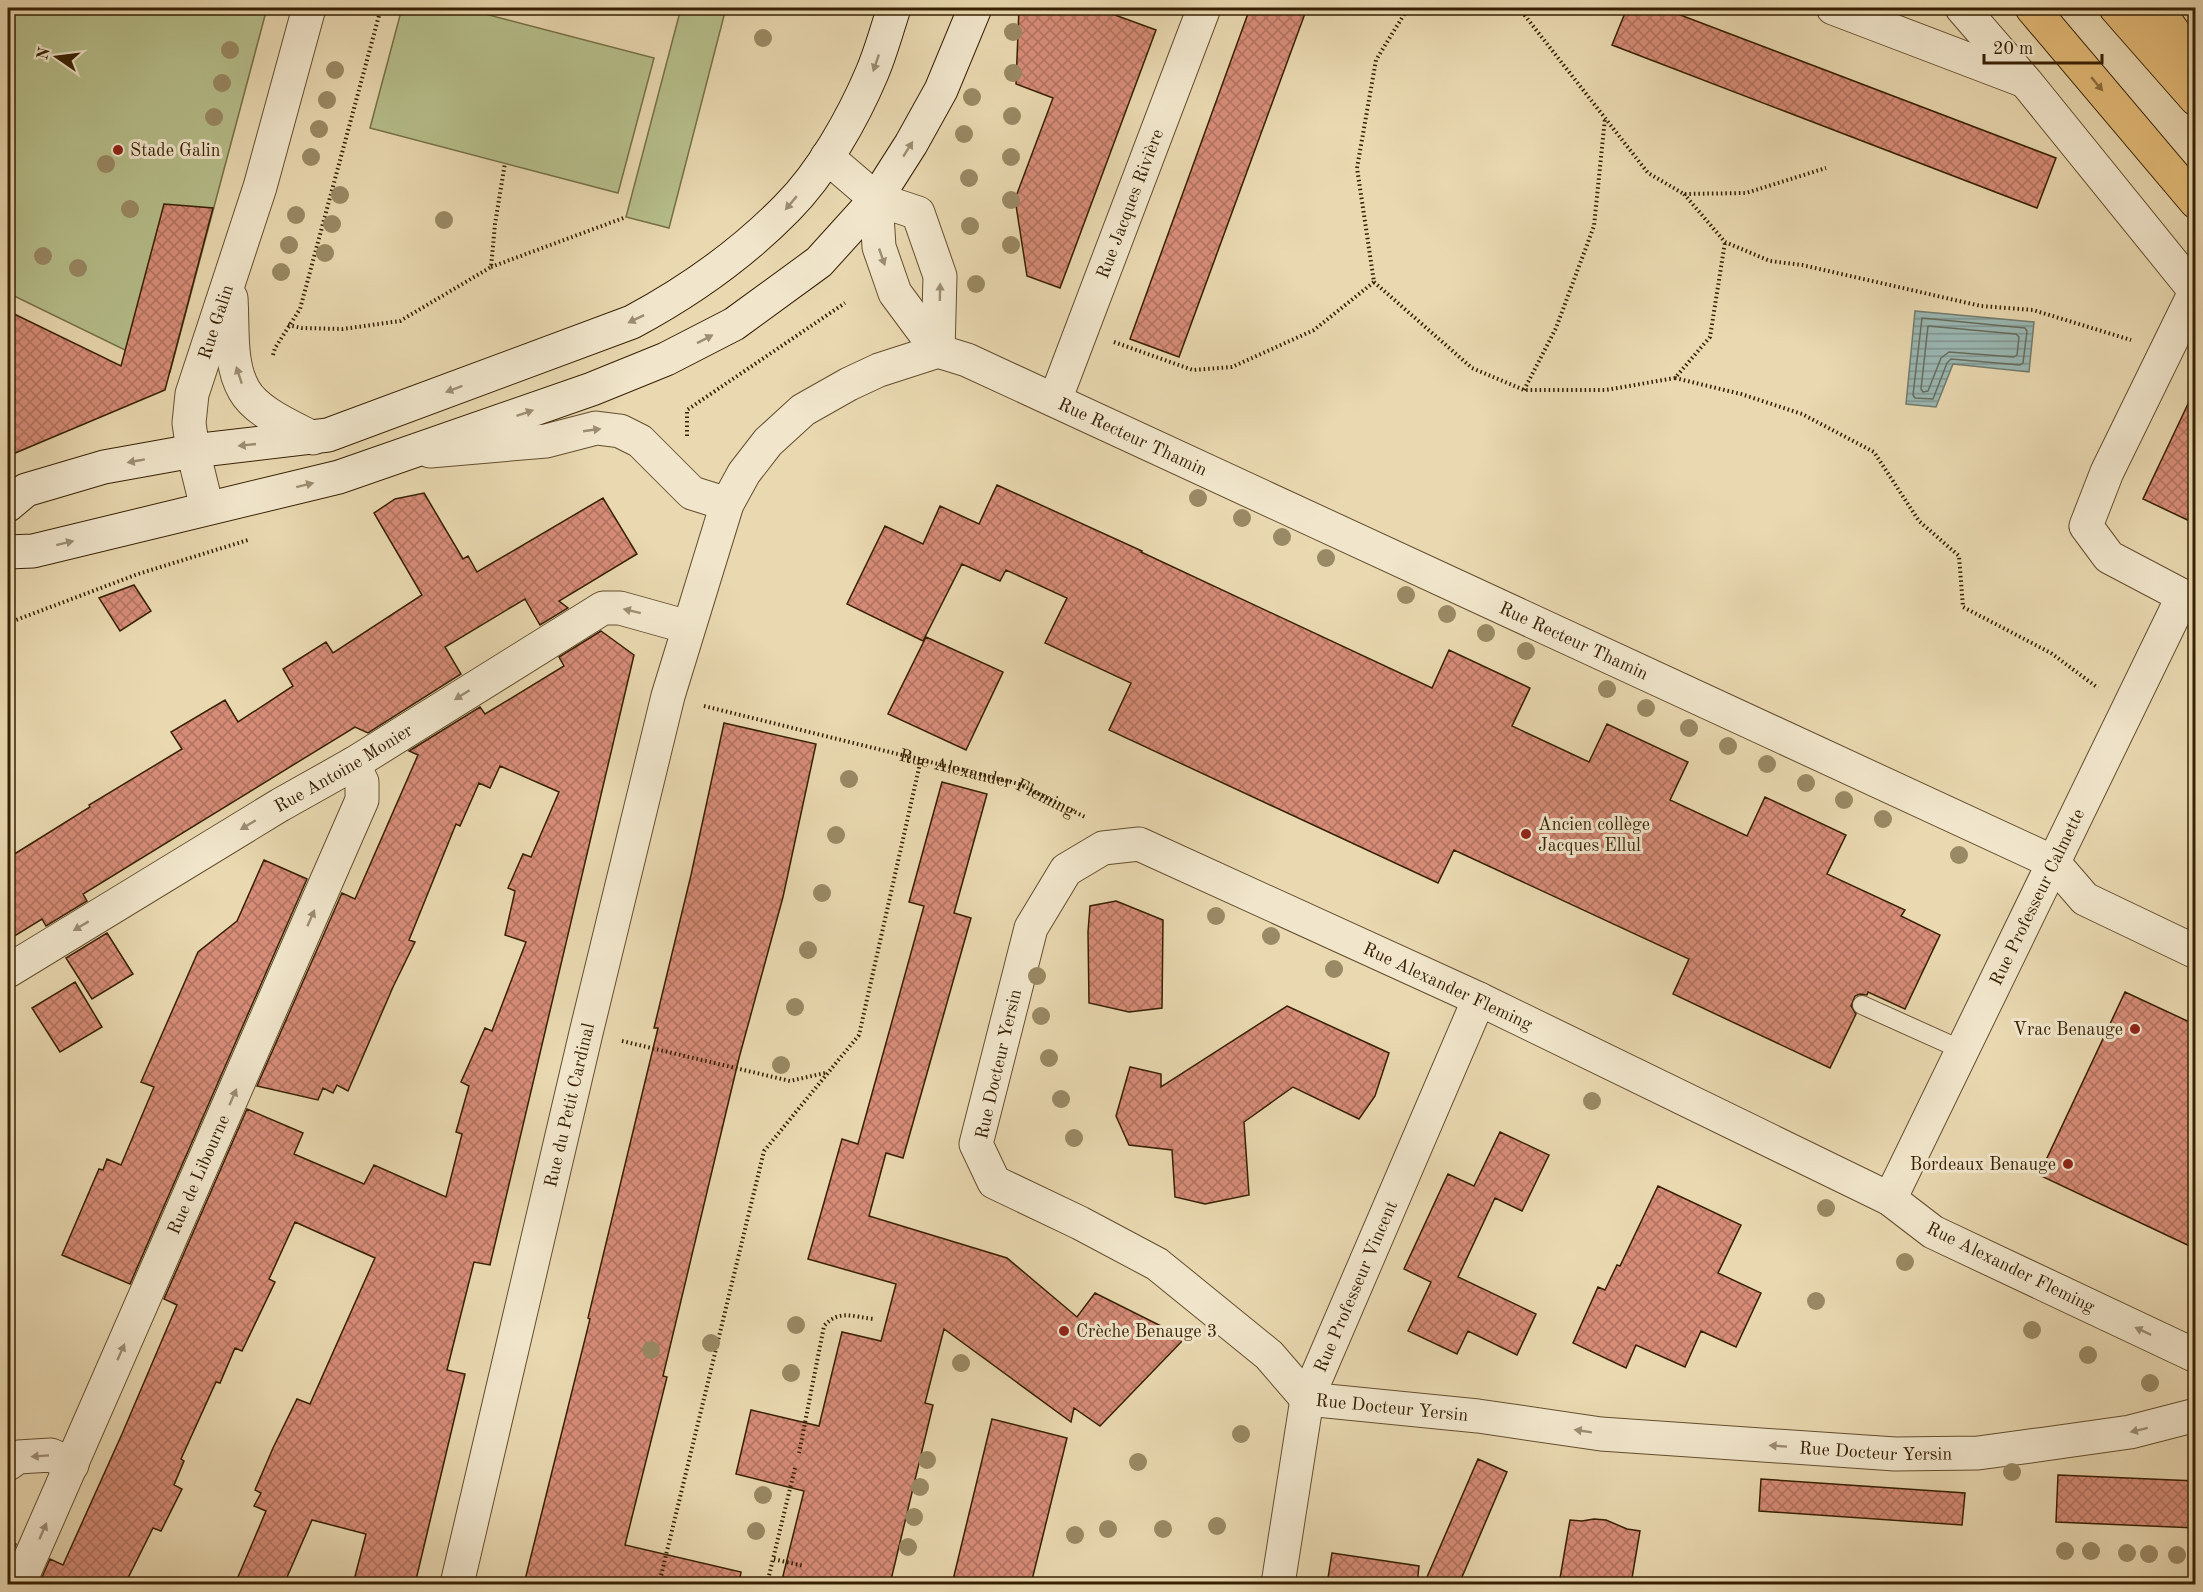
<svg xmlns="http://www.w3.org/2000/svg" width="2203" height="1592" viewBox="0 0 2203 1592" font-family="'Old Standard TT',serif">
	<defs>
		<pattern id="water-rules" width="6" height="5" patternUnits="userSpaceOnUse" patternTransform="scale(1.5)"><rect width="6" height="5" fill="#9ab8b4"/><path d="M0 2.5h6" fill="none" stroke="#7e9590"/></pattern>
		<pattern id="building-cross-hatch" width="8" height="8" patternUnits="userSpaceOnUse" patternTransform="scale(1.5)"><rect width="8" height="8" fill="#d78c78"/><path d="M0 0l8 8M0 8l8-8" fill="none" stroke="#af7260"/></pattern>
	</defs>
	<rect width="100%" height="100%" fill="#e9d8b0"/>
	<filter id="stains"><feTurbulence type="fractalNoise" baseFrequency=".00333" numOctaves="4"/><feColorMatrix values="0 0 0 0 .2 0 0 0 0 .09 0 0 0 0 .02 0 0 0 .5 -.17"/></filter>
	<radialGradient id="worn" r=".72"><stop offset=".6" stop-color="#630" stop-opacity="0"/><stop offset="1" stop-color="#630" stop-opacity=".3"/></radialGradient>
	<path fill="#b6bf8b" stroke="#767047" stroke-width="1.5" d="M 8,8 L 267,8 L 170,372 L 8,293 Z
		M 402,8 L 462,8 L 654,58 L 618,193 L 370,128 Z
		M 681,8 L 726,8 L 669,228 L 626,217 Z"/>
	<path fill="url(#water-rules)" stroke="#727b6d" stroke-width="1.5" d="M 1915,311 L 2034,322 L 2029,372 L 1953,364 L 1936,407 L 1906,404 Z"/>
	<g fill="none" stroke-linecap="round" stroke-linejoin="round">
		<path stroke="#686c5c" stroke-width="1.5" d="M 1922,318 L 2025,328 L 2027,331 L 2023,363 L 2020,365 L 1951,359 L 1947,363 L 1933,399 L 1915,398 L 1913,395 Z
			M 1928,326 L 2016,334 L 2019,337 L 2017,355 L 2014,357 L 1949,352 L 1941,358 L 1928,391 L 1923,392 L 1921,389 Z"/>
	</g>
	<path fill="url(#building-cross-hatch)" stroke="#372003" stroke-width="1.5" d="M 1019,8 L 1096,8 L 1156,30 L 1060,288 L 1027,276 L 1015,199 L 1053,98 L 1016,84 Z
		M 1250,8 L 1307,8 L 1179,357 L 1130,339 Z
		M 1627,8 L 1662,8 L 2056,158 L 2037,208 L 1612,45 Z
		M 164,204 L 213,208 L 165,390 L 8,456 L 8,311 L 121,366 Z
		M 2196,387 L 2196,524 L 2143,499 Z
		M 997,485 L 1142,551 L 1141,552 L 1432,688 L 1449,650 L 1530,688 L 1512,726 L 1589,762 L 1607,724 L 1688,762 L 1670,800 L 1747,836 L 1765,797 L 1846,835 L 1827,874 L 1905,910 L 1901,916 L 1940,935 L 1905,1009 L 1868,992 L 1867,995 L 1860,994 L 1855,996 L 1851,1006 L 1856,1014 L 1830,1068 L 1673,994 L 1689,959 L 1454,850 L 1438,883 L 1109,730 L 1131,683 L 1045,643 L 1067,598 L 1006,570 L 1000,581 L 962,564 L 923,641 L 847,604 L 885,526 L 923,544 L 940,506 L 979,524 Z
		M 424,493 L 463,559 L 468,556 L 477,572 L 603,498 L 637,554 L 559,601 L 568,608 L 540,625 L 525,599 L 445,647 L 461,674 L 368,733 L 355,727 L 83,894 L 87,901 L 46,926 L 42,919 L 8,940 L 8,858 L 90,807 L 89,805 L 182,749 L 171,732 L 225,700 L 238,722 L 293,686 L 283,669 L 326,642 L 333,653 L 422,595 L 374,513 L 395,499 Z
		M 134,585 L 151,611 L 120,631 L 99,598 Z
		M 601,631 L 634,655 L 490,1265 L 474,1262 L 447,1370 L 465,1374 L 415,1584 L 353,1584 L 366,1534 L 312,1520 L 284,1584 L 235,1584 L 266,1511 L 254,1506 L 261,1493 L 255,1490 L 273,1448 L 297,1399 L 310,1404 L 375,1258 L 295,1222 L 269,1279 L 275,1282 L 242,1351 L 235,1348 L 220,1383 L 216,1382 L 181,1459 L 184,1461 L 174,1485 L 182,1489 L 161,1531 L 153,1528 L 125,1584 L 39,1584 L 50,1559 L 63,1565 L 122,1434 L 177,1305 L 164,1299 L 247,1109 L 303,1133 L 294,1154 L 364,1184 L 374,1165 L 446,1197 L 462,1134 L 456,1132 L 469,1086 L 461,1082 L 485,1028 L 492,1031 L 526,942 L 505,935 L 515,891 L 508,888 L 523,854 L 531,857 L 559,792 L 500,766 L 490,788 L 479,783 L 460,826 L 456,824 L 409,940 L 415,942 L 393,987 L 348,1091 L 337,1085 L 333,1093 L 323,1088 L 318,1100 L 257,1086 L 342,893 L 355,899 L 418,755 L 409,751 L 480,707 L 485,714 L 564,666 L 559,657 Z
		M 926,637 L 1003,672 L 966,750 L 888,714 Z
		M 724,723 L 816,744 L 783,897 L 739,1058 L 663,1376 L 667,1377 L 625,1545 L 741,1572 L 739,1584 L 524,1584 L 590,1319 L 588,1318 L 658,1028 L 654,1028 L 691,875 Z
		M 942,782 L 987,794 L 954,913 L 971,918 L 903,1158 L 886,1153 L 869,1216 L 1007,1258 L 1077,1317 L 1095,1293 L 1185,1338 L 1100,1426 L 1074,1408 L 1071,1422 L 944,1329 L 925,1403 L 933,1405 L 890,1584 L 781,1584 L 804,1491 L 736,1474 L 751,1410 L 819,1426 L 842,1332 L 881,1341 L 896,1284 L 808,1259 L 842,1139 L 858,1144 L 924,906 L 909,902 Z
		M 264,860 L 307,879 L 130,1284 L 62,1255 L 99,1169 L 103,1170 L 107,1159 L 121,1165 L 154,1087 L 141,1082 L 198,952 L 237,921 Z
		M 1116,901 L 1163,920 L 1162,1008 L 1129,1012 L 1089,1003 L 1088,932 L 1090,906 Z
		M 107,933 L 133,974 L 92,999 L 66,958 Z
		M 75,982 L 102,1027 L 60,1052 L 32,1008 Z
		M 2125,992 L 2196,1025 L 2196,1249 L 2039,1175 Z
		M 1287,1006 L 1389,1053 L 1375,1096 L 1359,1119 L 1293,1087 L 1244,1122 L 1249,1195 L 1205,1204 L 1175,1197 L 1172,1150 L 1129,1145 L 1116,1116 L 1130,1067 L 1161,1074 L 1161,1087 Z
		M 1500,1132 L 1549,1155 L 1522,1211 L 1495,1198 L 1458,1277 L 1536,1314 L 1517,1355 L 1468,1331 L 1457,1354 L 1408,1331 L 1431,1282 L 1404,1269 L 1448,1174 L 1474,1186 Z
		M 1658,1186 L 1741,1225 L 1718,1273 L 1761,1293 L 1736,1347 L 1701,1331 L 1685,1367 L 1636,1345 L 1626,1368 L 1573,1343 L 1598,1287 L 1605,1290 L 1617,1265 L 1620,1266 Z
		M 992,1419 L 1067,1438 L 1031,1584 L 952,1584 Z
		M 1478,1459 L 1507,1472 L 1459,1584 L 1424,1584 Z
		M 2058,1475 L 2196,1481 L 2196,1528 L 2056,1522 Z
		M 1761,1479 L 1965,1493 L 1962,1525 L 1759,1511 Z
		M 1594,1519 L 1606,1520 L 1627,1529 L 1640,1531 L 1631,1584 L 1559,1584 L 1570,1520 L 1582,1521 Z
		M 8,1540 L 16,1544 L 8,1564 Z
		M 1332,1553 L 1419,1566 L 1417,1584 L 1327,1584 Z"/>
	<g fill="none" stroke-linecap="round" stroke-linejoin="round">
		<g stroke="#644e2e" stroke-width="20">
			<path id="service" d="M 1862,1005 L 1962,1050"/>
		</g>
		<g stroke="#644e2e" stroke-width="35">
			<g id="minor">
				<path d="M 1833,8 L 2022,80"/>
				<path d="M 1962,8 L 2026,82 L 2196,292"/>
				<path d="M 827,157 L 876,199 L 918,213 L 940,276 L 938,351"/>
				<path d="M 876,199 L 879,247 L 895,293 L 938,351"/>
				<path d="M 231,298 C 233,328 229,364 244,390 C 256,412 292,427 313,438"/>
				<path id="s2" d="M 938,351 L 967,360 L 2053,862 L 2085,899 L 2196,952"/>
				<path id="s3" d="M 1055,400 L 1204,8"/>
				<path d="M 430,451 L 546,441 L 596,428 L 620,431 L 640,441 L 692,493 L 727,504"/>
				<path id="s4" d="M 207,508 L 193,451 L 189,423 L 192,394 L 260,187 L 309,8"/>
				<path d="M 2183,596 L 2109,557 L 2086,526 L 2107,472 L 2195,292"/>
				<path id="s5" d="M 8,971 L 280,805 L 353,764 L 603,608 L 620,608 L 688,627"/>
				<path id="s6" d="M 1890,1199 L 2183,596 L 2196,601"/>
				<path id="s7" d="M 2196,1356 L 1933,1232 L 1890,1199 L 1479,999 L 1139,844 L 1103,848 L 1066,870 L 1031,928 L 976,1144 L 994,1182 L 1080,1223 L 1157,1264 L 1269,1355 L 1307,1399 L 1478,1416 L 1601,1434 L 1895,1454 L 1978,1453 L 2045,1444 L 2130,1432 L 2196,1415"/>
				<path d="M 8,1464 L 18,1457 L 51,1455 L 72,1465"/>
				<path id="s8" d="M 19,1584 L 362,800 L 362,782 L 353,764"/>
				<path id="s9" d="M 457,1584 L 586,1033 L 668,696 L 727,504 L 744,473 L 768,442 L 803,410 L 849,384 L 879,370 L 938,351"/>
				<path id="s10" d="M 1278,1584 L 1307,1399 L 1479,999"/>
			</g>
		</g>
		<g stroke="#372003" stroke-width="35">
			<path id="secondary" d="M 8,505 L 26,490 L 104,467 L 193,451 L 328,435 L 632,322 C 688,292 742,254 787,208 C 822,173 853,118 872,73 C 881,52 887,29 894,8
				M 8,552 L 33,551 L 339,477 L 592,389 L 666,359 L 734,324 L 819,262 L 876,199 L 911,144 L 941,90 L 975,8"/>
		</g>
		<g stroke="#372003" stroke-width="35">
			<path id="primary" d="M 2032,8 L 2196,202
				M 2116,8 L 2196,99
				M 2156,8 L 2196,63"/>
		</g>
		<g stroke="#372003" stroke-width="4" stroke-dasharray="1.5 3" stroke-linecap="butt">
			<path d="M 1519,8 L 1648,173 L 1684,194 L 1746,193 L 1826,168"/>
			<path d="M 1684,194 L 1725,242 L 1770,261 L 1802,265 L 1981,306 L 2033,310 L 2131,340"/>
			<path d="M 491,267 L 626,217"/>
			<path d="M 1374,282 L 1472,368 L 1524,390 L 1606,390 L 1675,378 L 1710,337 L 1725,242"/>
			<path d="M 288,325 L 302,328 L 343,329 L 400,321 L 491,267 L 495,224 L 505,163"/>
			<path d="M 1114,342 L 1193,370 L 1232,367 L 1314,330 L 1374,282 L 1357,168 L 1376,60 L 1408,8"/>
			<path d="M 273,355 L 275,348 L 300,309 L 381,8"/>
			<path d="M 1675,378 L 1741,394 L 1802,414 L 1874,452 L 1919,521 L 1959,556 L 1963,607 L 2051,653 L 2098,688"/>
			<path d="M 1524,390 L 1556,328 L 1594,226 L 1605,118"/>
			<path d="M 687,436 L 687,410 L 845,303"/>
			<path d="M 8,623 L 138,574 L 248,540"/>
			<path id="s1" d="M 704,706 L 1019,784 L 1085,817"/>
			<path d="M 622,1041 L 790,1081 L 825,1073"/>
			<path d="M 799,1453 L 824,1326 C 839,1309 853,1317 874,1319"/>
			<path d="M 795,1468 L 773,1559 L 804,1566"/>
			<path d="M 659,1584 L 764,1151 L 859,1035 L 921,759"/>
			<path d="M 767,1584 L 773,1559"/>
		</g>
		<use href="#service" stroke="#f1e6cc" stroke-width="18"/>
		<use href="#minor" stroke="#f1e6cc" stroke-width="33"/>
		<use href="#secondary" stroke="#f1e6cc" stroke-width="33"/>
		<use href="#primary" stroke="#e4bc78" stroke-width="33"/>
	</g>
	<g fill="#998964">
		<circle cx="1013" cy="32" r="9"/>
		<circle cx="763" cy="38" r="9"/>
		<circle cx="230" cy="50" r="9"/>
		<circle cx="335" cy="70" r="9"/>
		<circle cx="1013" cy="73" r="9"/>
		<circle cx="222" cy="83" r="9"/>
		<circle cx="972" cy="97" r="9"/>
		<circle cx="327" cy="100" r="9"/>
		<circle cx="1012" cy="116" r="9"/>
		<circle cx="214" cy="117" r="9"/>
		<circle cx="319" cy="129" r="9"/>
		<circle cx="964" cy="134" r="9"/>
		<circle cx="311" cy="157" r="9"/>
		<circle cx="1011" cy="157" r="9"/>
		<circle cx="106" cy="164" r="9"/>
		<circle cx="969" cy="178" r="9"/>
		<circle cx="340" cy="195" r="9"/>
		<circle cx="1011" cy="200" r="9"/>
		<circle cx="130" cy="209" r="9"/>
		<circle cx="296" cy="215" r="9"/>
		<circle cx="444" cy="220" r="9"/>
		<circle cx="332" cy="224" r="9"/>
		<circle cx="970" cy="226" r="9"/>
		<circle cx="289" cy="245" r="9"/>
		<circle cx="1011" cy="245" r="9"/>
		<circle cx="325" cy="253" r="9"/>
		<circle cx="43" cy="256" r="9"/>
		<circle cx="78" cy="268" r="9"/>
		<circle cx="281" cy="272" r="9"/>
		<circle cx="976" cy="284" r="9"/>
		<circle cx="1198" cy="498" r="9"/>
		<circle cx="1242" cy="518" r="9"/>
		<circle cx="1282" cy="537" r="9"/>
		<circle cx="1326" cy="558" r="9"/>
		<circle cx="1406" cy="595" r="9"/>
		<circle cx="1447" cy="614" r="9"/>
		<circle cx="1486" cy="633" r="9"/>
		<circle cx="1526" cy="651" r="9"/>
		<circle cx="1607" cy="689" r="9"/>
		<circle cx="1646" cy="708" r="9"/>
		<circle cx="1689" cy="728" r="9"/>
		<circle cx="1728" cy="746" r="9"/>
		<circle cx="1767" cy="764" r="9"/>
		<circle cx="849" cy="779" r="9"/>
		<circle cx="1806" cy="783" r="9"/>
		<circle cx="1844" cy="800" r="9"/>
		<circle cx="1883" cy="819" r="9"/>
		<circle cx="836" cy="835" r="9"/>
		<circle cx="1959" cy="855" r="9"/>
		<circle cx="822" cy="893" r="9"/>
		<circle cx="1216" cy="916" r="9"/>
		<circle cx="1271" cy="936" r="9"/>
		<circle cx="808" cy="950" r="9"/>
		<circle cx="1334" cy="969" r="9"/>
		<circle cx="1037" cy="976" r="9"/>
		<circle cx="795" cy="1007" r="9"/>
		<circle cx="1041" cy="1016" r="9"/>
		<circle cx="1049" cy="1058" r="9"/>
		<circle cx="781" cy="1065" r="9"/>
		<circle cx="1061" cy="1099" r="9"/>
		<circle cx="1592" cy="1101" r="9"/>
		<circle cx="1074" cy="1138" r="9"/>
		<circle cx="1826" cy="1208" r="9"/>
		<circle cx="1905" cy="1262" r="9"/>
		<circle cx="1816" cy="1301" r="9"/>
		<circle cx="796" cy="1325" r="9"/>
		<circle cx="2032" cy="1330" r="9"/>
		<circle cx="711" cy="1343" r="9"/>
		<circle cx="651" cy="1350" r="9"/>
		<circle cx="2088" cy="1355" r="9"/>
		<circle cx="961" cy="1363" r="9"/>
		<circle cx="791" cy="1373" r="9"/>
		<circle cx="2150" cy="1383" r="9"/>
		<circle cx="1241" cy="1434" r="9"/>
		<circle cx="927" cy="1460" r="9"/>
		<circle cx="1138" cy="1462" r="9"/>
		<circle cx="2012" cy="1472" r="9"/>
		<circle cx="920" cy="1487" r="9"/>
		<circle cx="763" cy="1495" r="9"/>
		<circle cx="914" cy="1517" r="9"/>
		<circle cx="1217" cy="1526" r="9"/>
		<circle cx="1108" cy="1529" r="9"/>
		<circle cx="1163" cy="1529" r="9"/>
		<circle cx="756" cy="1531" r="9"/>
		<circle cx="1075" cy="1535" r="9"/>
		<circle cx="908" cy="1547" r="9"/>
		<circle cx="2065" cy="1551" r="9"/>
		<circle cx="2091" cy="1551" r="9"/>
		<circle cx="2127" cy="1553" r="9"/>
		<circle cx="2149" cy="1554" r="9"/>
		<circle cx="2177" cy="1555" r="9"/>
	</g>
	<defs><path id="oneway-solid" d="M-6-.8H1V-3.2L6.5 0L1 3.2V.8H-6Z" transform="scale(1.5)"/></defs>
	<g fill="#9d8d72">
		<use href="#oneway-solid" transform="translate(876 63) rotate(109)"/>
		<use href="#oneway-solid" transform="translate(908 149) rotate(-58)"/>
		<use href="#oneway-solid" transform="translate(791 203) rotate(130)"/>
		<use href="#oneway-solid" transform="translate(882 257) rotate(71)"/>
		<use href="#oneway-solid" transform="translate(940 292) rotate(-89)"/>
		<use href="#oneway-solid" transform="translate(636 319) rotate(154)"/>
		<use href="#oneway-solid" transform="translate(705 339) rotate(-27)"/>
		<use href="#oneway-solid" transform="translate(239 375) rotate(-108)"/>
		<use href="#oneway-solid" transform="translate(454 389) rotate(159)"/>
		<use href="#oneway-solid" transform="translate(525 413) rotate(-19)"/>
		<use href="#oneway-solid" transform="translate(592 430) rotate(-8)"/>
		<use href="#oneway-solid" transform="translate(247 445) rotate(174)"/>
		<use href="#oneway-solid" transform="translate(136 461) rotate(170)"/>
		<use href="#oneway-solid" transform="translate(305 485) rotate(-14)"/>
		<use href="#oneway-solid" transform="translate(65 543) rotate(-14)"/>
		<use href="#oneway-solid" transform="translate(632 611) rotate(-166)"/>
		<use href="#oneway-solid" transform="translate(462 695) rotate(148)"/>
		<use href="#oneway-solid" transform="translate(248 825) rotate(149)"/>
		<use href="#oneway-solid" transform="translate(311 918) rotate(-66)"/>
		<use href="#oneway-solid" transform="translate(81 926) rotate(149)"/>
		<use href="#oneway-solid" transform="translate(233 1097) rotate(-66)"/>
		<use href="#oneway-solid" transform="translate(2143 1331) rotate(-155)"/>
		<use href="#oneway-solid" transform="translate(121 1352) rotate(-66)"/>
		<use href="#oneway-solid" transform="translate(2139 1430) rotate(166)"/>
		<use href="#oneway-solid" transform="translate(1583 1431) rotate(-171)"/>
		<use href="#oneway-solid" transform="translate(1778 1446) rotate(-176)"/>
		<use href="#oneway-solid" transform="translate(40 1456) rotate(176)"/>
		<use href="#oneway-solid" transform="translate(43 1531) rotate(-66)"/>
	</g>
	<use fill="#8e6e3e" href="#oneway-solid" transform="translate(2097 84) rotate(50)"/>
	<g fill="#8f2418" stroke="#f1e6cc" stroke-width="2">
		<circle cx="118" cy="150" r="6"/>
		<circle cx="1526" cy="834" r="6"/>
		<circle cx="2135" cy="1029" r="6"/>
		<circle cx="2068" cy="1164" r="6"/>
		<circle cx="1064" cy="1331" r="6"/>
	</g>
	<g text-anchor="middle" stroke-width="6" stroke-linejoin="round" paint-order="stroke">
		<g font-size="18" fill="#372003" stroke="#f1e6cc" text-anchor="start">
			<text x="130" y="156">Stade Galin</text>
			<text x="1538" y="830">Ancien collège<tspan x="1538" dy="21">Jacques Ellul</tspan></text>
			<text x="2123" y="1035" text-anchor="end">Vrac Benauge</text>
			<text x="2056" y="1170" text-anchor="end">Bordeaux Benauge</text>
			<text x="1076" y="1337">Crèche Benauge 3</text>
		</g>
		<g font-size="18" fill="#372003" stroke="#f1e6cc">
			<text dy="6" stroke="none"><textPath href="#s3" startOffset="210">Rue Jacques Rivière</textPath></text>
			<text dy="6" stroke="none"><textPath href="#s4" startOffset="192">Rue Galin</textPath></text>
			<text dy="6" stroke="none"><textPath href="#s2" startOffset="213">Rue Recteur Thamin</textPath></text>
			<text dy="6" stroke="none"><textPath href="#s2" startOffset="699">Rue Recteur Thamin</textPath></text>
			<text dy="6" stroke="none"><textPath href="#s5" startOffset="392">Rue Antoine Monier</textPath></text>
			<text dy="6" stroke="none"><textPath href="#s1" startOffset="294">Rue Alexander Fleming</textPath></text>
			<text dy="6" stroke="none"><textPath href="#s6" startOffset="336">Rue Professeur Calmette</textPath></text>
			<text transform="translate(1448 986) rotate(25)" y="6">Rue Alexander Fleming</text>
			<text transform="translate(998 1064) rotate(-77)" y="6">Rue Docteur Yersin</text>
			<text dy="6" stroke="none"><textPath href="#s9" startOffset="492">Rue du Petit Cardinal</textPath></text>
			<text dy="6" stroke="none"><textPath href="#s8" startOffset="447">Rue de Libourne</textPath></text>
			<text transform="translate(2011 1267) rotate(26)" y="6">Rue Alexander Fleming</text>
			<text dy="6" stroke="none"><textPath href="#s10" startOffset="310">Rue Professeur Vincent</textPath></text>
			<text dy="6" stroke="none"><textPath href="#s7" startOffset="2058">Rue Docteur Yersin</textPath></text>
			<text dy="6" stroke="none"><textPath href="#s7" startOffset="2544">Rue Docteur Yersin</textPath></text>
		</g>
	</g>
	<rect width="2203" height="1592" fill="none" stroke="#e9d8b0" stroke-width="30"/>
	<rect x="9" y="9" width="2185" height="1574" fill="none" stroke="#372003" stroke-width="3"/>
	<rect x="15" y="15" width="2173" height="1562" fill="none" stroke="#372003" stroke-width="1.5"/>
	<g transform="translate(57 57) rotate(284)" stroke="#f1e6cc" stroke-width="4.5" paint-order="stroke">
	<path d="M0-4.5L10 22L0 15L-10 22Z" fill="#372003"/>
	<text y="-9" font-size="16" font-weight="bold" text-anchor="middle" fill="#372003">N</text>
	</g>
	<path d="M1984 54v9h118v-9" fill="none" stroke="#372003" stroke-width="3"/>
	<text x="1993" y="54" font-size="18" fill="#372003" stroke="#f1e6cc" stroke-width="4.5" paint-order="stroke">20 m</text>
	<rect width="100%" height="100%" filter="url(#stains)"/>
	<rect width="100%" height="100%" fill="url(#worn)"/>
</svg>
